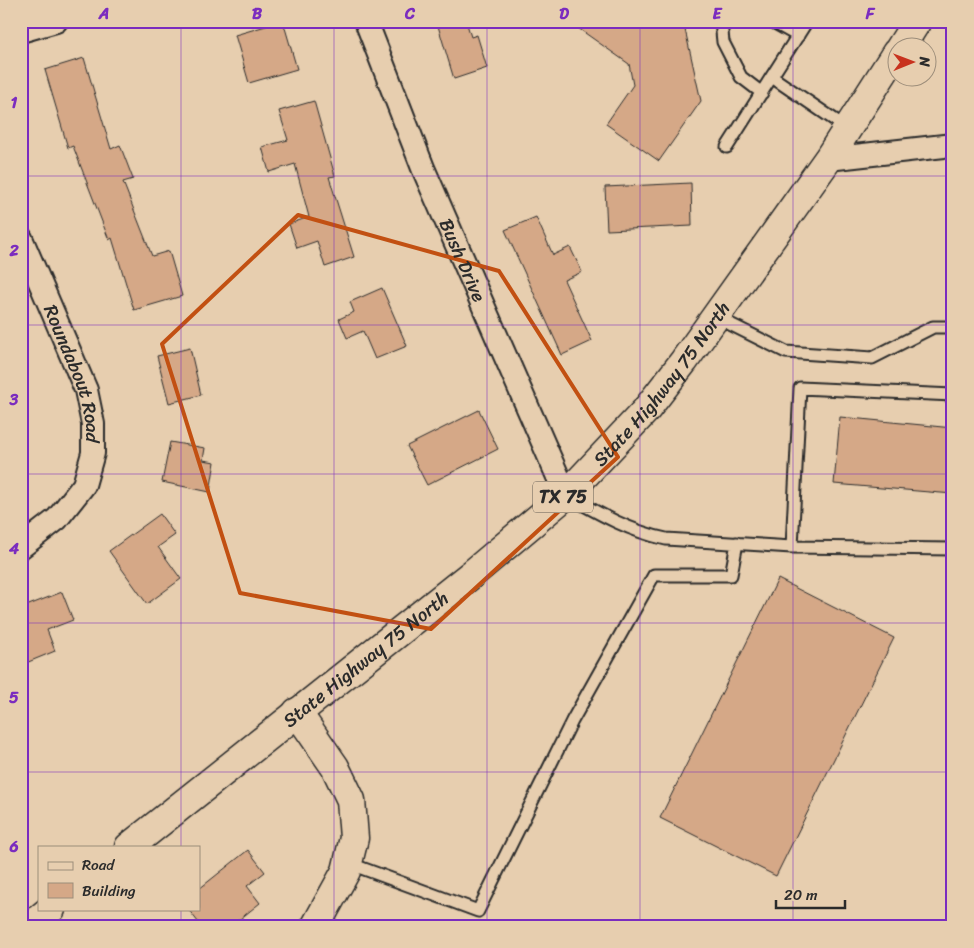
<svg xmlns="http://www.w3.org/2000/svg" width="974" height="948" viewBox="0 0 974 948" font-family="Sriracha,sans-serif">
	<rect width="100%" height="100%" fill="#e7ceaf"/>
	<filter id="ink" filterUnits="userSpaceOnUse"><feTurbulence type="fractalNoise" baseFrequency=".02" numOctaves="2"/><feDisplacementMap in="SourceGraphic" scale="10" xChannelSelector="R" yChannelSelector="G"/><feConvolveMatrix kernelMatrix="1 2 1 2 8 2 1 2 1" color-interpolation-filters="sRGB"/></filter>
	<g filter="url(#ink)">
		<path fill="#d5a887" stroke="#2b2b2b" d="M 283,21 L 297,69 L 249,83 L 235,35 Z
			M 453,21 L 466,21 L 471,37 L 477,35 L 487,68 L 454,79 L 438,26 Z
			M 568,21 L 678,21 L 684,25 L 701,101 L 659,161 L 606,124 L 633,85 L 629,64 Z
			M 84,58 L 111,149 L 120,145 L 133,179 L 123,182 L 152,256 L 169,251 L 182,296 L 134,310 L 112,238 L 109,240 L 73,146 L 68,148 L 45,70 Z
			M 314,101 L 335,176 L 329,177 L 354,257 L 325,267 L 317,241 L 297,248 L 289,224 L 309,217 L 295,164 L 269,172 L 262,147 L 288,140 L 279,111 Z
			M 691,183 L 692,226 L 607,230 L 605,187 Z
			M 536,217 L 553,255 L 570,247 L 582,272 L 564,280 L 592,341 L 562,355 L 505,230 Z
			M 382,288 L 407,346 L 375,359 L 363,331 L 347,338 L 339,319 L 354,312 L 350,302 Z
			M 190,348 L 201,395 L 169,403 L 157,356 Z
			M 479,410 L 498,449 L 427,485 L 407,446 Z
			M 840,417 L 953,428 L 953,494 L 834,484 Z
			M 170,442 L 205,448 L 203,460 L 215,462 L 210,492 L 162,482 Z
			M 160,514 L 175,535 L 158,547 L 181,579 L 147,604 L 109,551 Z
			M 778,579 L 894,638 L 776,876 L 660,818 Z
			M 62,592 L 73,620 L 47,630 L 55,651 L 21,665 L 21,608 Z
			M 248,850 L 265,872 L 247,886 L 260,903 L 230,927 L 202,927 L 188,909 L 199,909 L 199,889 Z"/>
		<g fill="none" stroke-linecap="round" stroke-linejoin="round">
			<g stroke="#2b2b2b" stroke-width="15">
				<path id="lane" d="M 721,21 L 723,42 L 741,77 L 762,93
					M 771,21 L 798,36
					M 772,77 L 848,129
					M 727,147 L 807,21
					M 716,317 L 786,352 L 872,358 L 933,327 L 953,327
					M 566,495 C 598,513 629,531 666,539 L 792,547 L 800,388 L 953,395
					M 792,547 L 953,549
					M 348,863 L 478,911 L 572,721 L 654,575 L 731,575 L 737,543"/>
			</g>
			<g stroke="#2b2b2b" stroke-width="26">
				<g id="street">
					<path id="s1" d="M 366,21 L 423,168 L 566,495"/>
					<path d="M 21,31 L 56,21"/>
					<path d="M 828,159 L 953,145"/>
					<path id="s2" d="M 21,238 L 86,390 L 93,424 L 93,453 L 84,485 L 57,519 L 21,547"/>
				</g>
			</g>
			<g stroke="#2b2b2b" stroke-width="31">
				<path id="secondary" d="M 297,712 L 335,767 L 351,800 L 354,838 L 346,871 L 315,927"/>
			</g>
			<g stroke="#2b2b2b" stroke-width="31">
				<g id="primary">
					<path d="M 900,48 L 917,21"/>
					<path id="s3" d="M 129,847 L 472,574 L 566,495 L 646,410 L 684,361 L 828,159 L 896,53"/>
					<path d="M 29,927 L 51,909"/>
				</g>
			</g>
			<use href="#lane" stroke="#e7ceaf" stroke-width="11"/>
			<use href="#street" stroke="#e7ceaf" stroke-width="22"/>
			<use href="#secondary" stroke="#e7ceaf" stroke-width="28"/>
			<use href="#primary" stroke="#e7ceaf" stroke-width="28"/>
		</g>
	</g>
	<path fill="none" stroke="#c25012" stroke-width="4" stroke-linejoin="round" d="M 298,215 L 499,271 L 618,457 L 431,629 L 240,593 L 162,344 Z"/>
	<path fill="none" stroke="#7b2cbf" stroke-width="1" stroke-opacity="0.55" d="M 181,21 L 181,847M 334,21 L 334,927M 487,21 L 487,927M 640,21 L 640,927M 793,21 L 793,927M 21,176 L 953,176M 21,325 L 953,325M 21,474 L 953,474M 21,623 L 953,623M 21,772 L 953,772M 181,909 L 181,927"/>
	<g text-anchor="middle" stroke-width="4.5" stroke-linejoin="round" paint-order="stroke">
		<rect fill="#e7ceaf" stroke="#635c53" stroke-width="1" x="533" y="481.5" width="60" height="31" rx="4"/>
		<g font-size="18" font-weight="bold" fill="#2b2b2b">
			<text x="563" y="503">TX 75</text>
		</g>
		<g font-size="19" fill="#2b2b2b" stroke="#e7ceaf">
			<text dy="7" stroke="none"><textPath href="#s1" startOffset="258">Bush Drive</textPath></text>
			<text dy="7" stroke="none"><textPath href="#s2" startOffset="146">Roundabout Road</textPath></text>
			<text dy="7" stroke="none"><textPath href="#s3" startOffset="708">State Highway 75 North</textPath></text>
			<text dy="7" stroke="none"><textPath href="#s3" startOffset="302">State Highway 75 North</textPath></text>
		</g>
	</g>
	<rect width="974" height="948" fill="none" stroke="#e7ceaf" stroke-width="55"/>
	<rect x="38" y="846" width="162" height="65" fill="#e7ceaf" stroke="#9c8d7a"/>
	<rect x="48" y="862" width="25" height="8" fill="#e7ceaf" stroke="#9c8d7a"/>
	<text x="82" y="870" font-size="15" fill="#2b2b2b">Road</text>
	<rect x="48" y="883" width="25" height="15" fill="#d5a887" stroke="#9c8d7a"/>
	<text x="82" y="896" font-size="15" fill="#2b2b2b">Building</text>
	<g transform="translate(912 62) rotate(89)"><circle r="24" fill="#e7ceaf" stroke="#9c8d7a"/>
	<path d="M0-4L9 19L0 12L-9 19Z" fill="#c8321e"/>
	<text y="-8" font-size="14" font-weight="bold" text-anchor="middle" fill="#2b2b2b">N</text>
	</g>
	<path d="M776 900v8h69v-8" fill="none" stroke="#2b2b2b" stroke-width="2.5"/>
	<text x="784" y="900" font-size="15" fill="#2b2b2b" stroke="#e7ceaf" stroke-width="4" paint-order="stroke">20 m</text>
	<rect x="28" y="28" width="918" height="892" fill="none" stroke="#7b2cbf" stroke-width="2"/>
	<g font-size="16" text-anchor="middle" font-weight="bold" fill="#7b2cbf">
		<text x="104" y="19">A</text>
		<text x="257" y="19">B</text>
		<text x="410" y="19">C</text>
		<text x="564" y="19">D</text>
		<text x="717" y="19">E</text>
		<text x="870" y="19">F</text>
		<text x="14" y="108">1</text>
		<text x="14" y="256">2</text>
		<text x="14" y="405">3</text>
		<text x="14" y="554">4</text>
		<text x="14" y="703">5</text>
		<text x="14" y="852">6</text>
	</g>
</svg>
